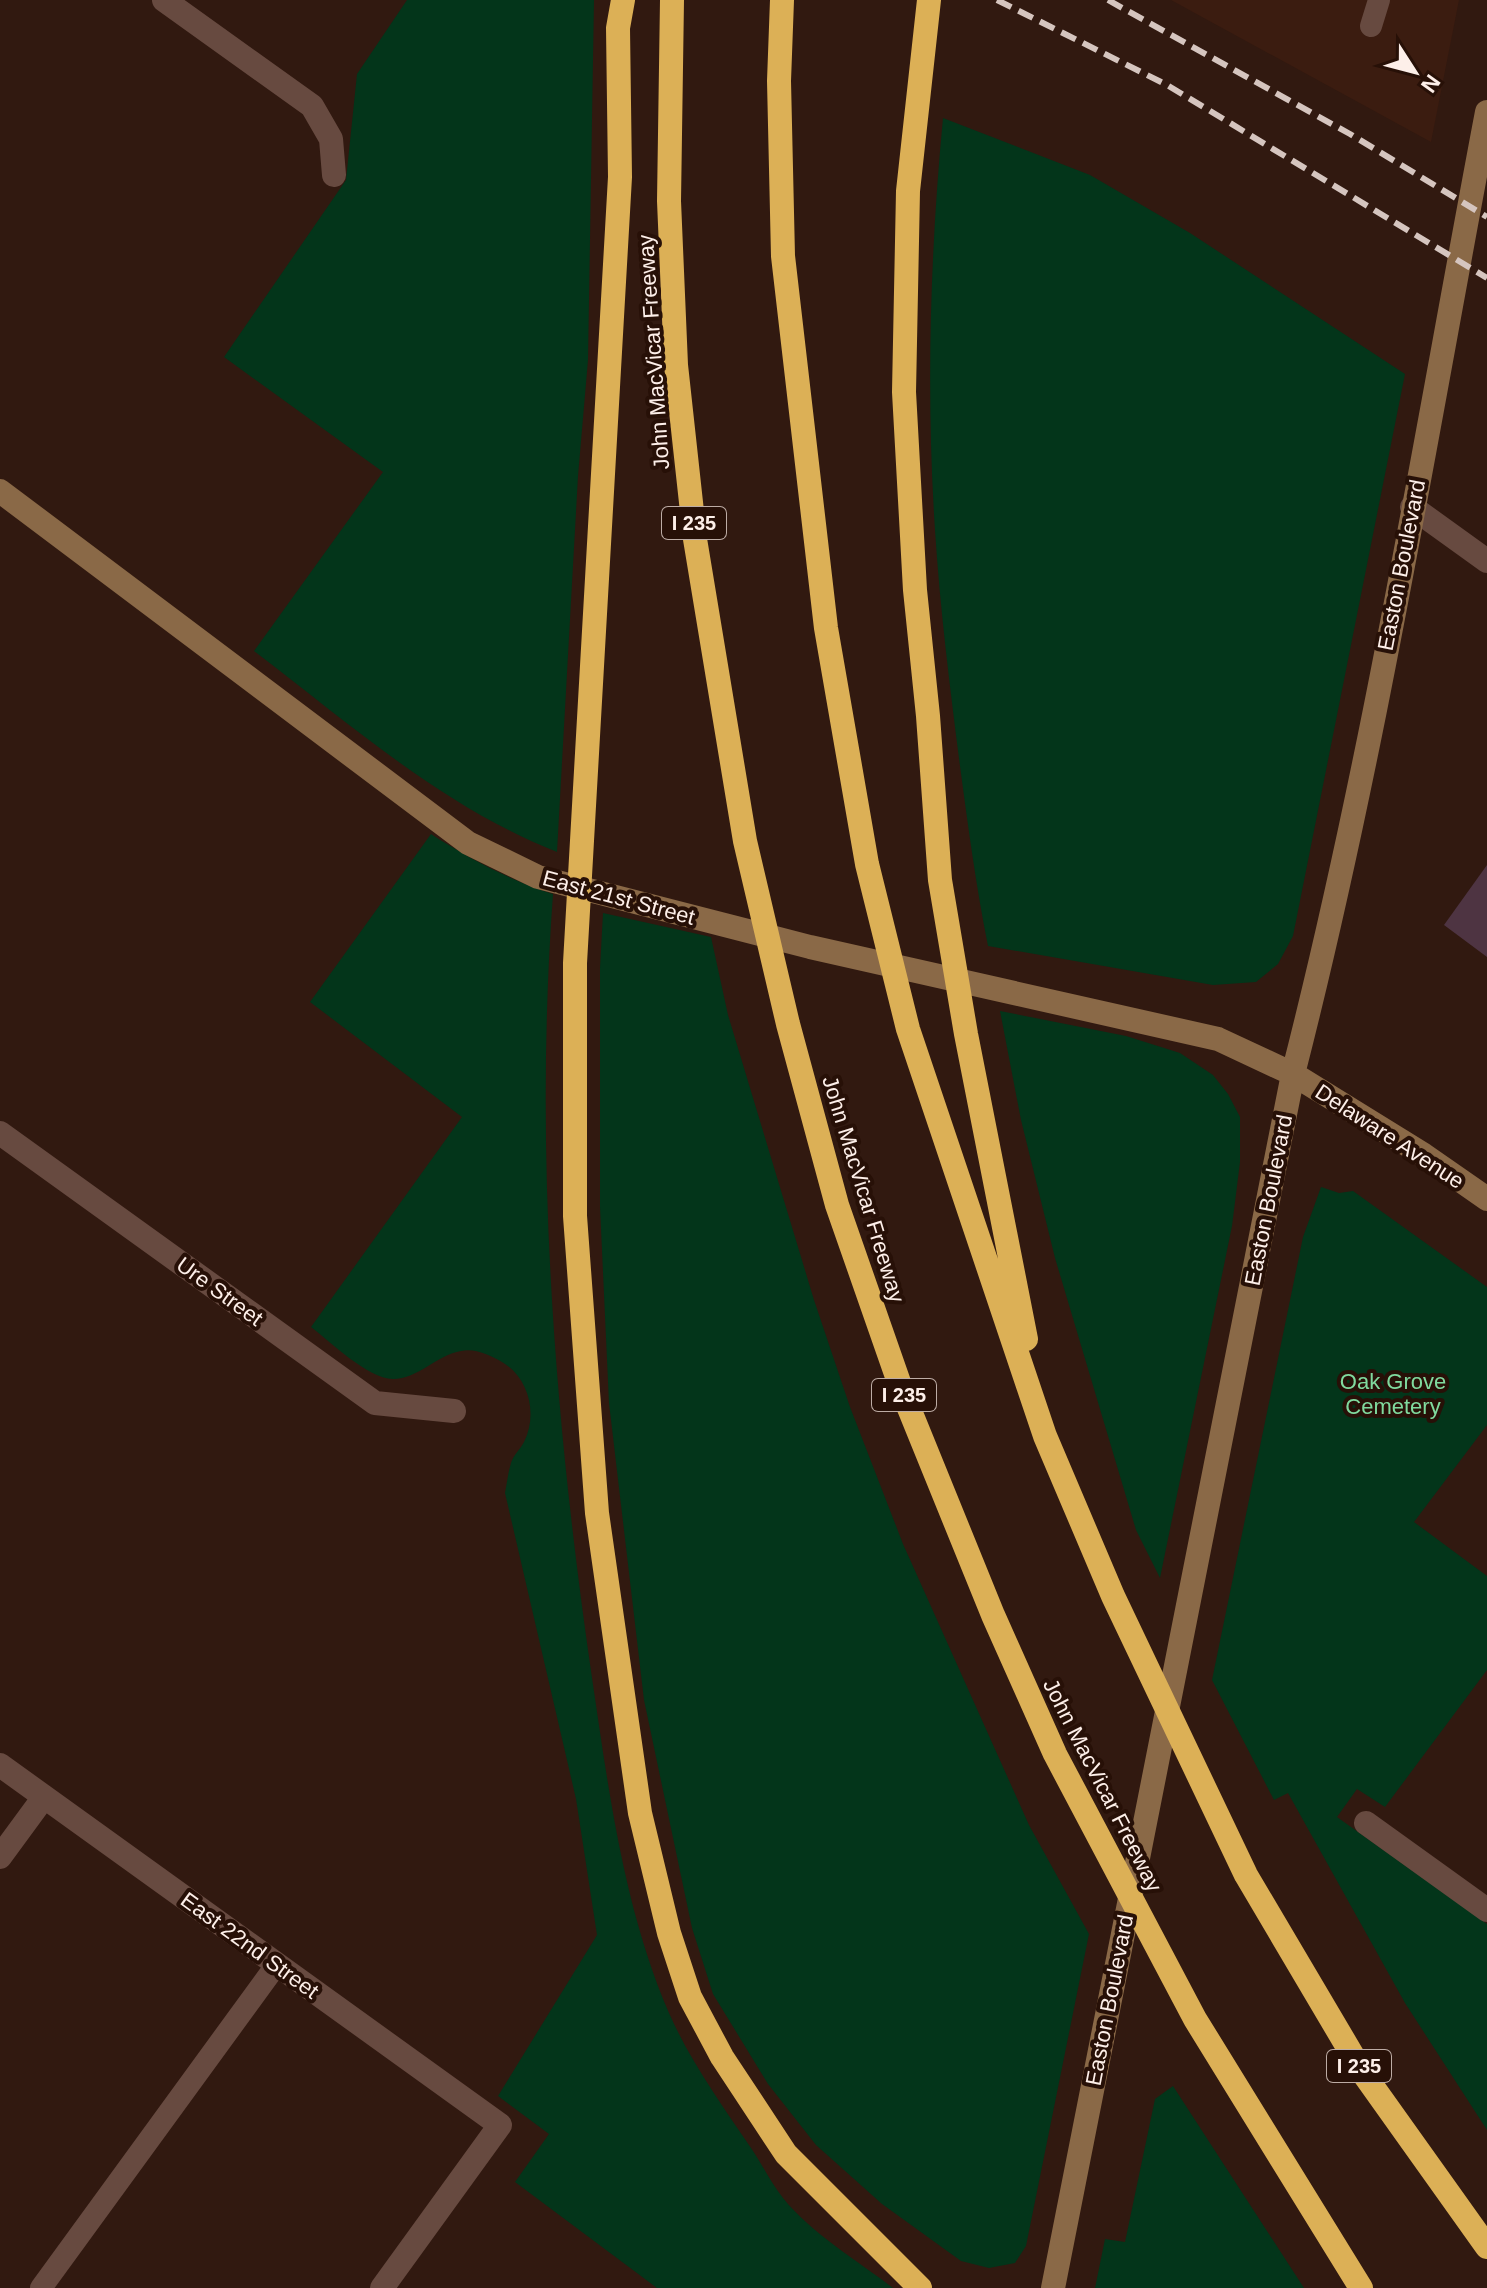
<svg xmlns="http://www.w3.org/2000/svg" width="1487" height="2288" viewBox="0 0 1487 2288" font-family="Helvetica,sans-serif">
	<rect width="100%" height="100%" fill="#311910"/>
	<path fill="#3b1c10" d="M 1171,0 L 1459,0 L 1431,142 Z"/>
	<path fill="#03351a" d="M 407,0 L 594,0 L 588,360 L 578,476 L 557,852 C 443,807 350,724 254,651 L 383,472 L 224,357 L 346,180 L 357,74 Z
		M 943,118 L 1090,175 L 1190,233 L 1405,374 L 1293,936 L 1278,964 L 1256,982 L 1213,985 L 988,946 C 976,886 968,826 960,766 C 950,688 940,609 935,530 C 926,394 930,254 943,118 Z
		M 431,834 C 470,859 509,880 553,894 C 534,1152 554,1415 591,1671 C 608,1786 623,1906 669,2013 C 690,2061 722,2105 751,2148 C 762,2164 771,2183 783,2198 C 812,2234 857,2260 893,2288 L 657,2288 L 515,2182 L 549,2134 L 498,2096 L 597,1935 L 576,1799 L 505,1493 C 507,1483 508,1473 511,1463 C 513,1455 520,1450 524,1442 C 538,1414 529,1378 502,1362 C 490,1355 475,1348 461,1351 C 437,1355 418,1379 393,1379 C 367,1378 332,1343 311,1327 L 462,1117 L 310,1002 Z
		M 603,913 L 711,937 L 728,1015 L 814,1300 L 850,1407 L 903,1544 L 1029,1825 L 1089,1934 L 1026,2246 L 1015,2263 L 989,2268 L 961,2261 L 882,2204 L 816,2145 L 768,2084 L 713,1994 L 692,1928 L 644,1700 L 609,1403 L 600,1207 L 600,968 Z
		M 1000,1011 L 1126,1036 L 1180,1053 L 1213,1075 L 1228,1094 L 1240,1117 L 1240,1162 L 1232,1226 L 1160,1578 L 1136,1530 L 1055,1258 L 1021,1120 Z
		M 1321,1187 L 1339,1193 L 1353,1191 L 1487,1287 L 1487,1425 L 1414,1522 L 1487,1576 L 1487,1670 L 1385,1807 L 1357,1789 L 1337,1817 L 1487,1924 L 1487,2130 L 1405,2003 L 1288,1793 L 1274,1800 L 1212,1680 L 1303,1237 Z
		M 1173,2086 L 1304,2288 L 1095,2288 L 1105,2239 L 1125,2242 L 1155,2099 Z"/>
	<path fill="#4e3442" d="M 1487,865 L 1487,957 L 1444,925 Z"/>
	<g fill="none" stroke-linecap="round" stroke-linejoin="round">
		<path stroke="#674a40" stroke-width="22" d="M 1371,26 L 1379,0
			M 41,2288 L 277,1964"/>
		<path stroke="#674a40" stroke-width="24" d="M 164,0 L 312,106 L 331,139 L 334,175
			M 1412,507 L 1487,561
			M 0,1133 L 375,1403 L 454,1411
			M 0,1765 L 500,2125 L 382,2288
			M 1366,1823 L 1487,1910
			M 0,1857 L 44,1797"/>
		<path stroke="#8a6947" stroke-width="24" d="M 0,491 L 468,843 L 538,877 L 810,947 L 1218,1039 L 1293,1074 L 1424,1155 L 1487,1199
			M 1053,2288 L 1293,1074 C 1374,758 1426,433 1487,112"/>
		<path stroke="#dcb056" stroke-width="24" d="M 623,0 L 618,28 L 620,177 L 575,963 L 575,1216 L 597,1513 L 640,1813 L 669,1933 L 690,1997 L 722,2057 L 786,2154 L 920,2288
			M 672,0 L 669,201 L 676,365 L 695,539 L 745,841 L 788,1024 L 837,1205 L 902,1391 L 993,1615 L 1055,1754 L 1195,2019 L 1361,2288
			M 782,0 L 779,81 L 783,256 L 826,628 L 867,864 L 908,1029 L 1045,1436 L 1113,1596 L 1246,1875 L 1363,2073 L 1487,2247
			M 929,0 L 908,191 L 904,392 L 915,590 L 928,716 L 940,880 L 966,1034 L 1026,1339"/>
		<path stroke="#d5c5bf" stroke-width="6" stroke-dasharray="16 8" stroke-linecap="butt" d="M 997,0 L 1167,85 L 1487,278
			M 1108,0 L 1350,134 L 1487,217"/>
	</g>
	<g text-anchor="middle" stroke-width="8" stroke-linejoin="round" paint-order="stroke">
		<g fill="#271007" stroke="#bdaca5" stroke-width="2">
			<rect x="662" y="507" width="64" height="32" rx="6"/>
			<rect x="872" y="1379" width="64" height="32" rx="6"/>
			<rect x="1327" y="2050" width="64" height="32" rx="6"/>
		</g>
		<g font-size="20" font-weight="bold" fill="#fdefe9">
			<text x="694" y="530">I 235</text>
			<text x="904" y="1402">I 235</text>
			<text x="1359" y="2073">I 235</text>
		</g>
		<g font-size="22" fill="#fdefe9" stroke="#271007">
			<text transform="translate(653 352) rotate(-94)" y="8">John MacVicar Freeway</text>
			<text transform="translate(1401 565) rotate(-79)" y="8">Easton Boulevard</text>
			<text transform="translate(619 897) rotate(15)" y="8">East 21st Street</text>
			<text transform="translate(1390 1136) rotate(33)" y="8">Delaware Avenue</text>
			<text transform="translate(864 1189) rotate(73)" y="8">John MacVicar Freeway</text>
			<text transform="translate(1268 1200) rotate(-79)" y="8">Easton Boulevard</text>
			<text transform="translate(220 1291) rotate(36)" y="8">Ure Street</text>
			<text transform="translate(1103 1785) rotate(63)" y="8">John MacVicar Freeway</text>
			<text transform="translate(250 1945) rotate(36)" y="8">East 22nd Street</text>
			<text transform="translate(1109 2000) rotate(-79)" y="8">Easton Boulevard</text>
		</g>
		<g font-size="22" fill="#80da9e" stroke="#271007">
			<text x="1393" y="1389">Oak Grove<tspan x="1393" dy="25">Cemetery</tspan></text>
		</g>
	</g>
	<g transform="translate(1415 72) rotate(126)" stroke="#271007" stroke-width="6" paint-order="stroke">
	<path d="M0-6L14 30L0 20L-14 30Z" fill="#fdefe9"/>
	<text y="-12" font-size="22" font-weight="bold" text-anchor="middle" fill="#fdefe9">N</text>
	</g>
</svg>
